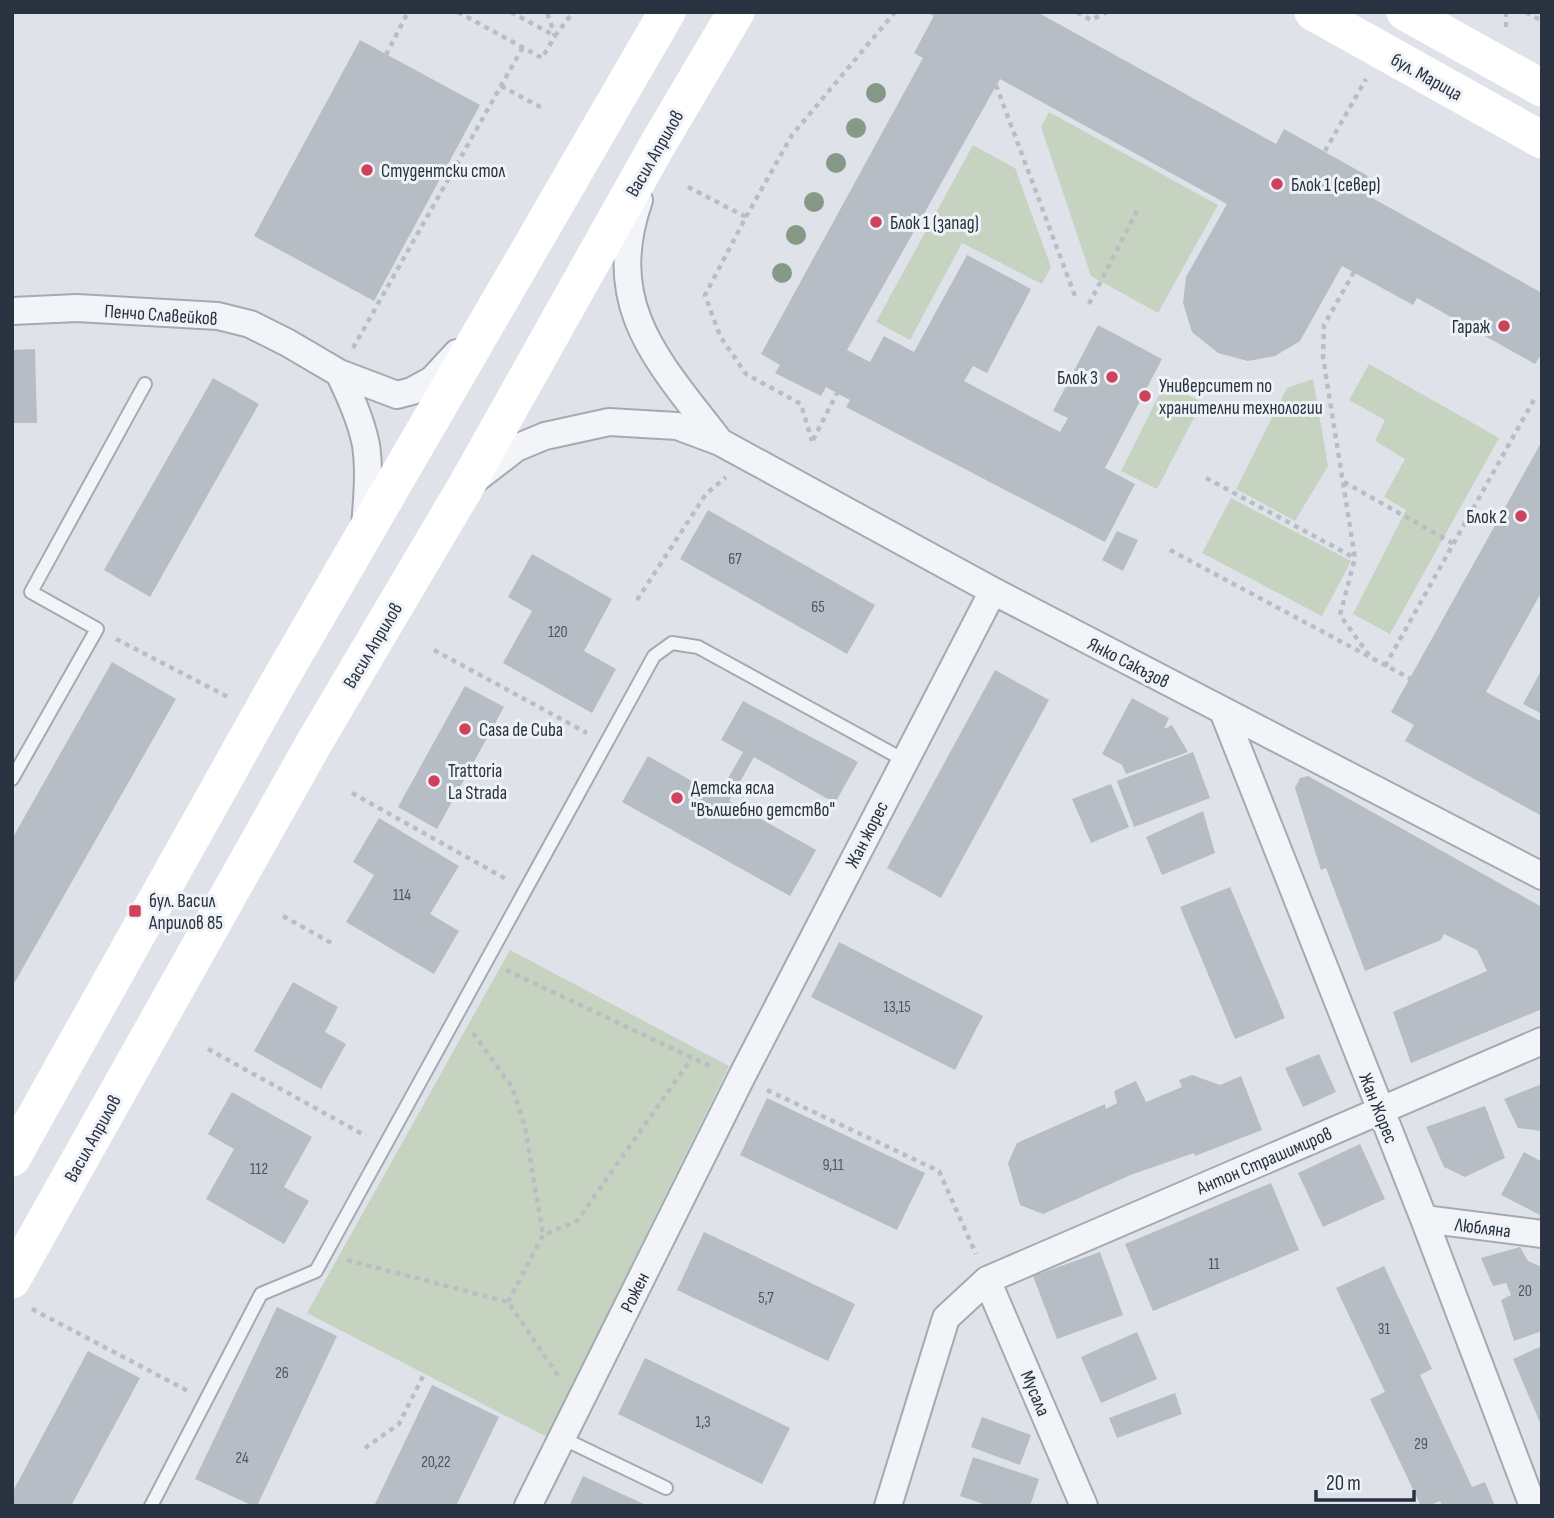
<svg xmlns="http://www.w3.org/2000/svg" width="1554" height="1518" viewBox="0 0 1554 1518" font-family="'Sofia Sans Condensed',sans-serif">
	<rect width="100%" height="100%" fill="#dfe3e9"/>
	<path fill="#c6d3c0" d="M 1049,112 L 1218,205 L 1158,313 L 1091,276 L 1041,127 Z
		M 973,145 L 1015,168 L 1051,267 L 1042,284 L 962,243 L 910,340 L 876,322 Z
		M 1369,364 L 1499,438 L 1390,634 L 1353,614 L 1406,510 L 1384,497 L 1405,459 L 1375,441 L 1385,420 L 1349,400 Z
		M 1313,379 L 1328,466 L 1295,521 L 1236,489 L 1287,388 Z
		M 1165,383 L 1202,402 L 1157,489 L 1121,471 Z
		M 1231,498 L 1351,561 L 1322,616 L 1202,553 Z
		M 510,950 L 729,1066 L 547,1437 L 307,1313 Z"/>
	<path fill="#b6bdc5" d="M 936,12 L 1037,12 L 1276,144 L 1284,129 L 1368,176 L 1360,191 L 1542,293 L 1542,353 L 1535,364 L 1417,298 L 1413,305 L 1342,266 L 1300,341 L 1275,356 L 1248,361 L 1218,353 L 1192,332 L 1183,303 L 1186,277 L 1227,204 L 1000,79 L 847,350 L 870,362 L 884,336 L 914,352 L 967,255 L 1031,289 L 987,373 L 973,366 L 964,381 L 1060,432 L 1068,418 L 1053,411 L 1098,325 L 1162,359 L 1105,468 L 1135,484 L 1105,542 L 846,407 L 850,400 L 837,393 L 826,387 L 821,396 L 775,373 L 780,365 L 761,354 L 923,58 L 914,53 Z
		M 360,40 L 480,105 L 374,301 L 254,236 Z
		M 35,349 L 37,423 L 12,423 L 12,350 Z
		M 213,378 L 259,404 L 150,597 L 104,570 Z
		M 1542,441 L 1542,591 L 1486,692 L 1542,722 L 1542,816 L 1405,741 L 1414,725 L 1391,712 Z
		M 708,510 L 875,605 L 847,654 L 680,559 Z
		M 1117,531 L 1138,540 L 1123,571 L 1102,560 Z
		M 532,554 L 612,599 L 584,651 L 616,669 L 592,713 L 503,663 L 532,611 L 508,597 Z
		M 112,662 L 176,699 L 12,987 L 12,839 Z
		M 1542,669 L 1542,714 L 1523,704 Z
		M 995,670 L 1049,700 L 941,898 L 887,868 Z
		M 465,686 L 504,707 L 437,829 L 398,807 Z
		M 1132,698 L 1169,718 L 1164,729 L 1172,725 L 1188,752 L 1126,774 L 1122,765 L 1102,754 Z
		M 743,701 L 858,762 L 835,803 L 754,757 L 729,801 L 816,850 L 790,896 L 622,802 L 648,756 L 718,796 L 743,752 L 721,740 Z
		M 1193,752 L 1210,798 L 1134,827 L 1117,781 Z
		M 1308,776 L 1542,907 L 1542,1009 L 1411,1063 L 1393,1012 L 1487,971 L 1477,950 L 1444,934 L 1441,940 L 1365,971 L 1326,868 L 1321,870 L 1295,788 L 1300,778 Z
		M 1111,784 L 1129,827 L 1091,843 L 1072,799 Z
		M 1203,811 L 1215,853 L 1162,875 L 1146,837 Z
		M 379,818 L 459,866 L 430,914 L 459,931 L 434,974 L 346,922 L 374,875 L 353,862 Z
		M 1230,887 L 1285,1018 L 1235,1039 L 1180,907 Z
		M 839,942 L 983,1016 L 955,1070 L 811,997 Z
		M 293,982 L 338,1007 L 325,1032 L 346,1044 L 321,1089 L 254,1051 Z
		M 1319,1054 L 1336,1092 L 1303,1107 L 1285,1068 Z
		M 1192,1075 L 1220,1085 L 1241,1076 L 1262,1130 L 1195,1156 L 1194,1153 L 1133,1174 L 1043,1214 L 1020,1205 L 1008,1163 L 1017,1143 L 1105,1104 L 1106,1109 L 1117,1103 L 1114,1091 L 1136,1081 L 1146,1102 L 1182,1087 L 1179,1080 Z
		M 1542,1084 L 1542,1131 L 1518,1128 L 1504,1099 Z
		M 232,1092 L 312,1137 L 284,1187 L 309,1201 L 284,1244 L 206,1199 L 234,1149 L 208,1134 Z
		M 767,1098 L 925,1173 L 897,1230 L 740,1155 Z
		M 1485,1106 L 1505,1158 L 1465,1177 L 1444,1167 L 1426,1127 Z
		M 1360,1144 L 1385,1199 L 1323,1227 L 1298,1173 Z
		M 1524,1152 L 1542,1162 L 1542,1216 L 1501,1195 Z
		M 1271,1183 L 1299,1250 L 1153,1311 L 1125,1244 Z
		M 704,1232 L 855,1304 L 828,1361 L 677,1290 Z
		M 1520,1247 L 1528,1261 L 1542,1267 L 1542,1331 L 1514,1341 L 1501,1300 L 1511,1295 L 1506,1283 L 1493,1286 L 1481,1258 Z
		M 1100,1252 L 1123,1315 L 1057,1339 L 1033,1276 Z
		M 1384,1266 L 1432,1369 L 1420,1375 L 1472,1487 L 1485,1482 L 1495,1506 L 1442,1506 L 1440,1501 L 1428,1506 L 1421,1506 L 1370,1399 L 1385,1392 L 1336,1288 Z
		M 277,1307 L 337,1336 L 257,1506 L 253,1506 L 195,1479 Z
		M 1137,1332 L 1157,1379 L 1101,1403 L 1081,1357 Z
		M 1542,1346 L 1542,1427 L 1513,1359 Z
		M 88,1351 L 140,1378 L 71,1506 L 12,1506 L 12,1493 Z
		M 645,1358 L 790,1428 L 762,1484 L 618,1414 Z
		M 432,1385 L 499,1417 L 456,1506 L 374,1506 Z
		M 1175,1393 L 1182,1414 L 1117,1438 L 1109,1418 Z
		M 982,1417 L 1031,1435 L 1020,1465 L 971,1447 Z
		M 973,1457 L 1039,1479 L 1030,1506 L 989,1506 L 960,1496 Z
		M 583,1476 L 648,1506 L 569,1506 Z"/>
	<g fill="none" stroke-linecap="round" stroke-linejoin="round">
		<g stroke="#a4aab3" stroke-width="16">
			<path id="lane" d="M 12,779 L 97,629 L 31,592 L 145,384
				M 562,1438 L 666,1488
				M 151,1506 L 261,1294 L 316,1271 L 654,656 L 672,643 L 698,647 L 904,760"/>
		</g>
		<g stroke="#a4aab3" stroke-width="30">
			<path id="street" d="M 639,200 C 602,307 659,362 720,442
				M 12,311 L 77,308 L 218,316 L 250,324 L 288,343 L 339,373 L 397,395 L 412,391 L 432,380 L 457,353
				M 339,373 C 350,396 361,420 366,445 C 370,472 367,500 365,527
				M 476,479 L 516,448 L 545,436 L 609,422 L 677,426 L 720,442 L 993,591 L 1542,876
				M 1223,711 L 1424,1219 L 1533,1506
				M 1424,1219 L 1542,1234
				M 987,1280 L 1084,1506
				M 528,1506 L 741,1078 L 993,591
				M 888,1506 L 946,1318 L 987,1280 L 1542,1041"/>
		</g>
		<path stroke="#b9bec4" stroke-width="4.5" stroke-dasharray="5 5" stroke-linecap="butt" d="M 458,12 L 542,58 L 555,36 L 547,12
			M 511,12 L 555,36 L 573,12
			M 931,12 L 935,14
			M 1077,12 L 1091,20 L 1107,12
			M 1526,12 L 1542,21
			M 1506,27 L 1506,12
			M 386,55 L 408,12
			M 996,85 L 1075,296
			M 501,86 L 544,109
			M 1325,151 L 1366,79
			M 688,187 L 746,217 L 705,295 L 720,336 L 746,374 L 801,404 L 812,441
			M 746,217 L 792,135 L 895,12
			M 1354,272 L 1324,325 L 1323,357 L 1355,558 L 1340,615 L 1371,658
			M 1089,304 L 1139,207
			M 353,348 L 523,47
			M 813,440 L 837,393
			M 1206,478 L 1355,558
			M 1344,482 L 1454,544
			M 1170,550 L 1411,679
			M 637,600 L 706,494 L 726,477
			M 116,639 L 230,698
			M 434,650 L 587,733
			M 1385,666 L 1536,396
			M 352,793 L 506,879
			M 283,916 L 335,945
			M 506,970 L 714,1068
			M 473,1033 L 512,1087 L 525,1127 L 543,1235
			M 208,1049 L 366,1136
			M 767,1090 L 939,1171 L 976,1254
			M 347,1260 L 508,1302 L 559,1377
			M 508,1302 L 543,1235 L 577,1221 L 691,1059
			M 32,1309 L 188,1391
			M 365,1448 L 399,1424 L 424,1374"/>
		<use href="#lane" stroke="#f2f4f7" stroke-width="12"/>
		<use href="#street" stroke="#f2f4f7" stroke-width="26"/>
		<path stroke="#fff" stroke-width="37" d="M 1313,12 L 1542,140
			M 1405,12 L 1542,88
			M 12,1158 L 274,690 L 667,12
			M 12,1280 L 314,743 L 466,486 L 658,144 L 736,12"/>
	</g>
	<g fill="#869986">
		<circle cx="876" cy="93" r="10"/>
		<circle cx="856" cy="128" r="10"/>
		<circle cx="836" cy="163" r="10"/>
		<circle cx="814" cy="202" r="10"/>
		<circle cx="796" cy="235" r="10"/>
		<circle cx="782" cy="273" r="10"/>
	</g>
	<g fill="#cf425e" stroke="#eff2f6" stroke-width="2.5">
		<circle cx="367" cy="170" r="7"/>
		<circle cx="1277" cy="184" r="7"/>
		<circle cx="876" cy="222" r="7"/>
		<circle cx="1504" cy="326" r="7"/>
		<circle cx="1112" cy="377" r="7"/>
		<circle cx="1145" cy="396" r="7"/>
		<circle cx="1521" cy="516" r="7"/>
		<circle cx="465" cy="729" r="7"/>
		<circle cx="434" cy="781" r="7"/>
		<circle cx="677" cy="798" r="7"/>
		<rect x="128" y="904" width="14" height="14" rx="3.5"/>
	</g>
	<g text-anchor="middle" stroke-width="6" stroke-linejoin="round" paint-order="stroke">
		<g font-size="16" fill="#4c5561">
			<text x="735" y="564">67</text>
			<text x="818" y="612">65</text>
			<text x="558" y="637">120</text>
			<text x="402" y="900">114</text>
			<text x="897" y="1012">13,15</text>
			<text x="833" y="1170">9,11</text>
			<text x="259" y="1174">112</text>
			<text x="1214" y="1269">11</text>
			<text x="1525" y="1296">20</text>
			<text x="766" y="1303">5,7</text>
			<text x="1384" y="1334">31</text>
			<text x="282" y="1378">26</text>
			<text x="703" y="1427">1,3</text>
			<text x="1421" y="1449">29</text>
			<text x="242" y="1463">24</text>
			<text x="436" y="1467">20,22</text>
		</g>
		<g font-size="19" fill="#283240" stroke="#eff2f6">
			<text transform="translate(1427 76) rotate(29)" y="7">бул. Марица</text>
			<text transform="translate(654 153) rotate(-60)" y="7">Васил Априлов</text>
			<text transform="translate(161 314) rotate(4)" y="7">Пенчо Славейков</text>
			<text transform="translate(372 645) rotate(-59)" y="7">Васил Априлов</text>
			<text transform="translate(1129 662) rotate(27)" y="7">Янко Сакъзов</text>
			<text transform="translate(866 834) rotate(-63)" y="7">Жан жорес</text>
			<text transform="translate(1379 1108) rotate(68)" y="7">Жан Жорес</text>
			<text transform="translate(92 1138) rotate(-61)" y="7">Васил Априлов</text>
			<text transform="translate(1264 1160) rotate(-23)" y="7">Антон Страшимиров</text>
			<text transform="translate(1483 1227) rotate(7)" y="7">Любляна</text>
			<text transform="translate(634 1292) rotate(-64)" y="7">Рожен</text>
			<text transform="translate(1036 1393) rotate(67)" y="7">Мусала</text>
		</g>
		<g font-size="19" fill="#283240" stroke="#eff2f6" text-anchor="start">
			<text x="381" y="177">Студентски стол</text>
			<text x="1291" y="191">Блок 1 (север)</text>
			<text x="890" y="229">Блок 1 (запад)</text>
			<text x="1490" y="333" text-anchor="end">Гараж</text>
			<text x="1098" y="384" text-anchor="end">Блок 3</text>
			<text x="1159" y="392">Университет по<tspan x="1159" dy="22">хранителни технологии</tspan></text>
			<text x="1507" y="523" text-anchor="end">Блок 2</text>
			<text x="479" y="736">Casa de Cuba</text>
			<text x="448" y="777">Trattoria<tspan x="448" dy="22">La Strada</tspan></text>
			<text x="691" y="794">Детска ясла<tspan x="691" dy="22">"Вълшебно детство"</tspan></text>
			<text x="149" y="907">бул. Васил<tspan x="149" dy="22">Априлов 85</tspan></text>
		</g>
	</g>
	<rect width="1554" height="1518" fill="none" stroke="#283240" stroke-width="28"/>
	<path d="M1316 1490v10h98v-10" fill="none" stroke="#283240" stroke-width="3.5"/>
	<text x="1326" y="1490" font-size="21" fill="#283240" stroke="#eff2f6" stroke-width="5" paint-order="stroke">20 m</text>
</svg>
